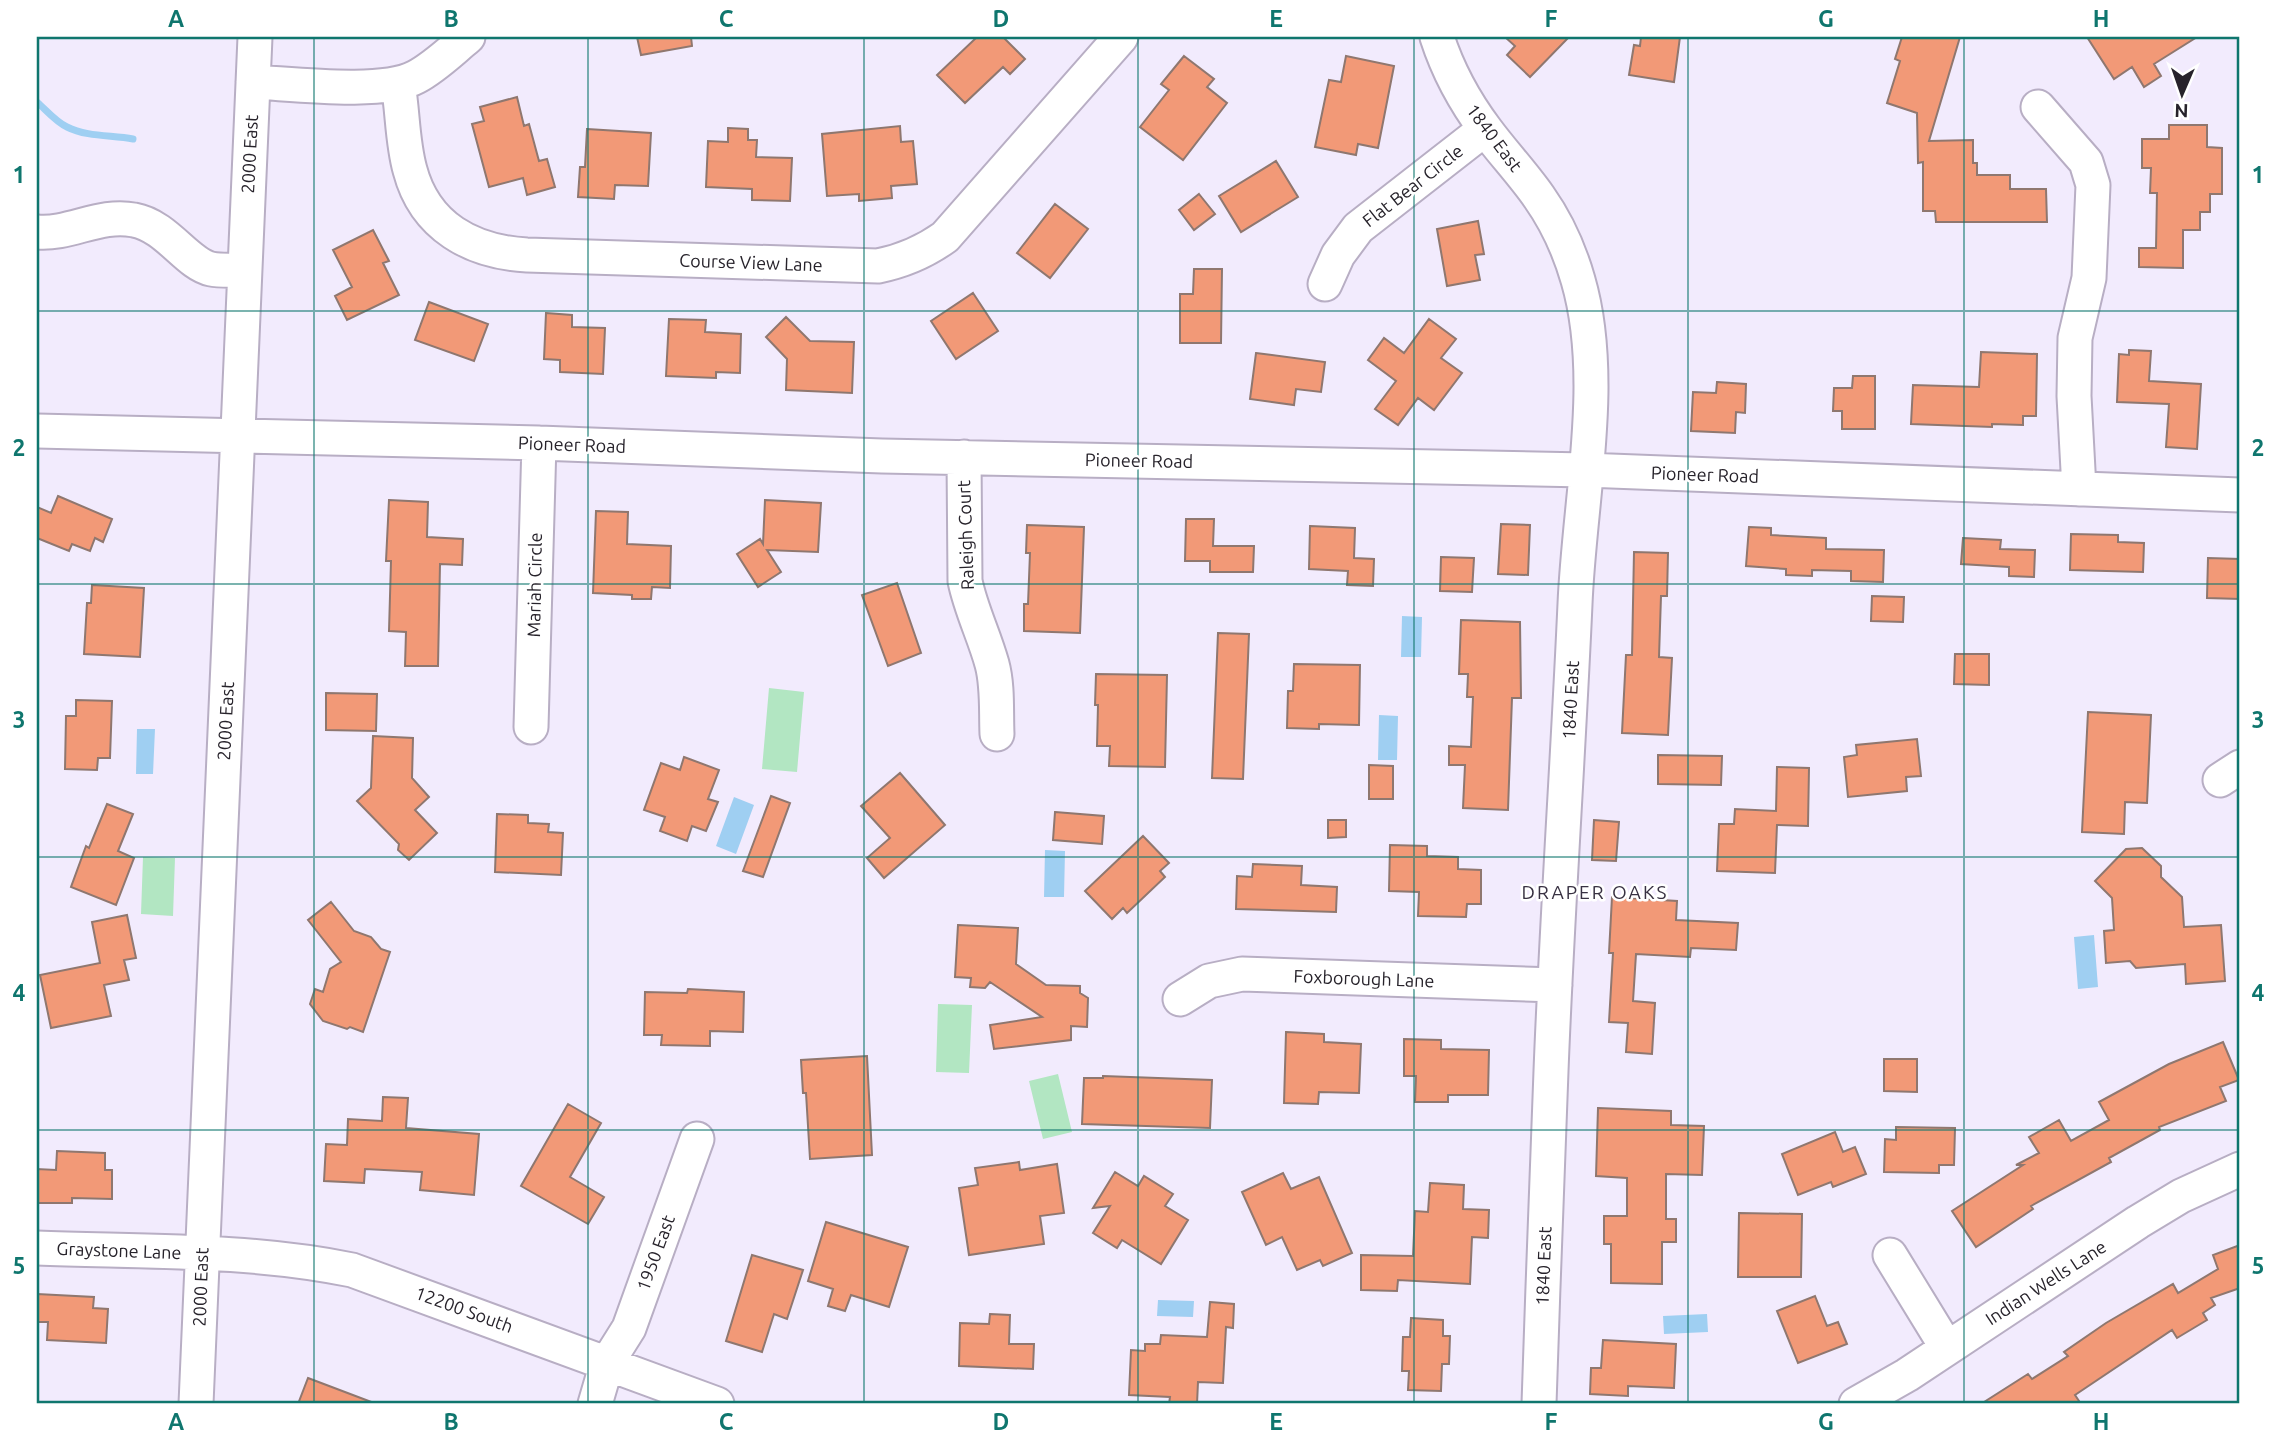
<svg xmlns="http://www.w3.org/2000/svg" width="2277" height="1441" viewBox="0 0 2277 1441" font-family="Ubuntu,sans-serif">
	<rect width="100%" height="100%" fill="#f2ebfd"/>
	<path fill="#b2e6c2" d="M 769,688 L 804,692 L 797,772 L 762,769 Z
		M 143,857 L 175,858 L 173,916 L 141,914 Z
		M 938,1004 L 972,1005 L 969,1073 L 936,1072 Z
		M 1058,1074 L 1072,1132 L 1043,1139 L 1029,1081 Z"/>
	<path fill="#9fcff2" d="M 1402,616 L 1422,617 L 1421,657 L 1401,657 Z
		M 1379,715 L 1398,716 L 1397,760 L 1378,760 Z
		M 137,729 L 155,729 L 153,774 L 136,774 Z
		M 734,797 L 754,805 L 736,854 L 716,846 Z
		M 1045,850 L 1065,851 L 1064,897 L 1044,897 Z
		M 2094,935 L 2098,987 L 2078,989 L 2074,937 Z
		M 1158,1300 L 1194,1301 L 1193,1317 L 1157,1316 Z
		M 1707,1314 L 1708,1332 L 1664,1334 L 1663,1316 Z"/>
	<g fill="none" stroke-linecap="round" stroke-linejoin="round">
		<path stroke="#9fcff2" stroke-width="7" d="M 37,102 C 46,110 56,122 67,127 C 87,137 111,135 133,139"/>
	</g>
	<path fill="#f29977" stroke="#8f776f" stroke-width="2" d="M 637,37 L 691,37 L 692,46 L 641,55 Z
		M 977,37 L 1003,37 L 1025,59 L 1010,74 L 1003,67 L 965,103 L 937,75 Z
		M 1505,37 L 1569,37 L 1530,77 L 1507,55 L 1515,46 Z
		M 1641,37 L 1680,37 L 1674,82 L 1629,75 L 1634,45 L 1640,46 Z
		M 1902,37 L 1960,37 L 1929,141 L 1973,140 L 1973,163 L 1977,163 L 1977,175 L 2010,175 L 2010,189 L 2046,189 L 2047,222 L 1936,222 L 1935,211 L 1923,211 L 1923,162 L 1918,163 L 1917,113 L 1887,103 L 1900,61 L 1895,59 Z
		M 2087,37 L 2197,37 L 2154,64 L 2161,76 L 2144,87 L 2132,67 L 2114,79 Z
		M 1184,56 L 1214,79 L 1207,87 L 1227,103 L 1183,160 L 1140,127 L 1169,90 L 1161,84 Z
		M 1346,56 L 1394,66 L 1378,148 L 1358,144 L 1356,155 L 1315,147 L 1329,80 L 1341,82 Z
		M 517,97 L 524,126 L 529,124 L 539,161 L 547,159 L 555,187 L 527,195 L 523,178 L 489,187 L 472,124 L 484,121 L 480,107 Z
		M 2169,125 L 2207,125 L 2207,147 L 2222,148 L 2222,194 L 2210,194 L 2210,212 L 2200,212 L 2200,230 L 2183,230 L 2183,268 L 2139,267 L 2139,248 L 2156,248 L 2157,193 L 2150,193 L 2151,168 L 2142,168 L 2142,139 L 2169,139 Z
		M 900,126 L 901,142 L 913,141 L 917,184 L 891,186 L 892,198 L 859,201 L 859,194 L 827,196 L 822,134 Z
		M 728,128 L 748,129 L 748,140 L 757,140 L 756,157 L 792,158 L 790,201 L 752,200 L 752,189 L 706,187 L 708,141 L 728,142 Z
		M 587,129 L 651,133 L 648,186 L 615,185 L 614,199 L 578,197 L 580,167 L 585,167 Z
		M 1276,161 L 1298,197 L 1241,232 L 1219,196 Z
		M 1199,194 L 1215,214 L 1194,230 L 1179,210 Z
		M 1055,204 L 1088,229 L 1050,278 L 1017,253 Z
		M 1478,221 L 1484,254 L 1475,255 L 1480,280 L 1447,286 L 1437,229 Z
		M 373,230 L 389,261 L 383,263 L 399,295 L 347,320 L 335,296 L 352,287 L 333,250 Z
		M 1194,269 L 1222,269 L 1221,343 L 1180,343 L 1180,294 L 1193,294 Z
		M 973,293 L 998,331 L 956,359 L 931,321 Z
		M 429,302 L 488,324 L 474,361 L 415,340 Z
		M 546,313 L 572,315 L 572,327 L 605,328 L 603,374 L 560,372 L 560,360 L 544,359 Z
		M 786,317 L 810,341 L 854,342 L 852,393 L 786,390 L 787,359 L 766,337 Z
		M 669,319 L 706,320 L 705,332 L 741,334 L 740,373 L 716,372 L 716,378 L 666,376 Z
		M 1429,319 L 1456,339 L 1441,358 L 1462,373 L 1434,410 L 1418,398 L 1398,425 L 1375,409 L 1396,381 L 1368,360 L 1384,338 L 1404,353 Z
		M 2129,350 L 2151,351 L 2149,381 L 2201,384 L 2197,449 L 2166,447 L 2169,404 L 2117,402 L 2119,354 L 2129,355 Z
		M 1981,352 L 2037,354 L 2036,416 L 2023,416 L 2023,425 L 1992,424 L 1992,427 L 1911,424 L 1913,385 L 1979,387 Z
		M 1256,353 L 1325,362 L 1321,392 L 1296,389 L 1294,405 L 1250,399 Z
		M 1853,376 L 1875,376 L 1875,429 L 1842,429 L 1842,411 L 1833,411 L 1834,388 L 1852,388 Z
		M 1717,382 L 1746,384 L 1745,413 L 1736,412 L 1735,433 L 1691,431 L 1693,392 L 1716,393 Z
		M 58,496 L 112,519 L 103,542 L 95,538 L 90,551 L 72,544 L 69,551 L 37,538 L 37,507 L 51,513 Z
		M 389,500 L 428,502 L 427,537 L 463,539 L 462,565 L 440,564 L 438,666 L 405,666 L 406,632 L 389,631 L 391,561 L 386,561 Z
		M 765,500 L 821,503 L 818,552 L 767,550 L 781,572 L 758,587 L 737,554 L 760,539 L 763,544 Z
		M 596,511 L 628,512 L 627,544 L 671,546 L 670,588 L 652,587 L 651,599 L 632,599 L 632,595 L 593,593 Z
		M 1186,519 L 1214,519 L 1213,546 L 1254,546 L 1253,572 L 1210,572 L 1210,561 L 1185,561 Z
		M 1501,524 L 1530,525 L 1528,575 L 1498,574 Z
		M 1027,525 L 1084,527 L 1080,633 L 1024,631 L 1024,604 L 1028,604 L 1030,553 L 1026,553 Z
		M 1310,526 L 1355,528 L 1354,558 L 1374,559 L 1373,586 L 1347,585 L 1348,571 L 1309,569 Z
		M 1749,527 L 1771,528 L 1771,535 L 1826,538 L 1826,549 L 1884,550 L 1883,582 L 1851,581 L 1851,571 L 1812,570 L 1812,576 L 1786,575 L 1786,569 L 1746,566 Z
		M 2071,534 L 2118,535 L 2118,542 L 2144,543 L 2143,572 L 2070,570 Z
		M 1963,538 L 2001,540 L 2000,549 L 2035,550 L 2034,577 L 2009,576 L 2009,567 L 1961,564 Z
		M 1634,552 L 1668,553 L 1667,596 L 1661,596 L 1659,657 L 1672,658 L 1668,735 L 1622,733 L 1626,655 L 1632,655 Z
		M 1441,557 L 1474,558 L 1472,592 L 1440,591 Z
		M 2208,558 L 2240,559 L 2240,599 L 2207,598 Z
		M 897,583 L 921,653 L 888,666 L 862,595 Z
		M 92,585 L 144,588 L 140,657 L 84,654 L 87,603 L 91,603 Z
		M 1872,596 L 1904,597 L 1903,622 L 1871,621 Z
		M 1461,620 L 1520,622 L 1521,698 L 1512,698 L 1508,810 L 1463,808 L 1465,765 L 1449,765 L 1449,746 L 1471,747 L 1473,697 L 1467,697 L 1468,674 L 1459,674 Z
		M 1218,633 L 1249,634 L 1243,779 L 1212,778 Z
		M 1955,654 L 1989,654 L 1989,685 L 1954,684 Z
		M 1294,664 L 1360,665 L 1359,725 L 1319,724 L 1319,729 L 1287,728 L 1288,691 L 1293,691 Z
		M 1096,674 L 1167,675 L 1165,767 L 1109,766 L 1110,746 L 1097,746 L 1098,705 L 1095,705 Z
		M 326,693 L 377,694 L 376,731 L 326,730 Z
		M 76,700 L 112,701 L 110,758 L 98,758 L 97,770 L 65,769 L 66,716 L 76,716 Z
		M 2088,712 L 2151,715 L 2147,803 L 2125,802 L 2124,834 L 2082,832 Z
		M 373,736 L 413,738 L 412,778 L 429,797 L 415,810 L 437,833 L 409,860 L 398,850 L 399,844 L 357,801 L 371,788 Z
		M 1917,739 L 1921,776 L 1906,777 L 1907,791 L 1848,797 L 1844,757 L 1857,755 L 1856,745 Z
		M 1658,755 L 1722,756 L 1721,785 L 1658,784 Z
		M 684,757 L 719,770 L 708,799 L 718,802 L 706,831 L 692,826 L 687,841 L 660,831 L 665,817 L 644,810 L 661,763 L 680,770 Z
		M 1369,765 L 1393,766 L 1393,799 L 1369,799 Z
		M 1777,767 L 1809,768 L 1808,826 L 1777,825 L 1775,873 L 1717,871 L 1719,824 L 1734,824 L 1735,809 L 1776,811 Z
		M 900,773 L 945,825 L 884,878 L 867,858 L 890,838 L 861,806 Z
		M 771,796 L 790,803 L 763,877 L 743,871 Z
		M 107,804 L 133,814 L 118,851 L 134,858 L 116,905 L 71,887 L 86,846 L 89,848 Z
		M 1055,812 L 1104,816 L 1102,844 L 1053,840 Z
		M 497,814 L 528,815 L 528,823 L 549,824 L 548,832 L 563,833 L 561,875 L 495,872 Z
		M 1328,820 L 1346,820 L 1346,837 L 1328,838 Z
		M 1594,820 L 1619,822 L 1616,861 L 1592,860 Z
		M 1143,836 L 1169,863 L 1160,871 L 1165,877 L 1127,913 L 1123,908 L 1112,919 L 1085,891 Z
		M 1390,845 L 1427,846 L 1427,856 L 1458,857 L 1458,869 L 1481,870 L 1481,904 L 1467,904 L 1466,917 L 1418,916 L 1419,892 L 1389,891 Z
		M 2142,848 L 2161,866 L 2161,877 L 2182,897 L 2184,927 L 2221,925 L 2225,981 L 2186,984 L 2185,964 L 2136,968 L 2130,961 L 2106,963 L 2104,931 L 2114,930 L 2112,898 L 2095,881 L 2126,849 Z
		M 1253,864 L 1302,866 L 1301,885 L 1337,887 L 1336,912 L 1236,909 L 1237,876 L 1252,877 Z
		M 1612,897 L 1677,901 L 1676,920 L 1738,923 L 1736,950 L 1691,948 L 1690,957 L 1636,954 L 1633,1001 L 1655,1003 L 1652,1054 L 1626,1052 L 1628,1023 L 1609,1022 L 1613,953 L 1609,953 Z
		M 331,902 L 354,931 L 371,937 L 381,949 L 390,952 L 363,1032 L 350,1027 L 347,1029 L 323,1021 L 310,1004 L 315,989 L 323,992 L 330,969 L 341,962 L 308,920 Z
		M 127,915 L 136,958 L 124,960 L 129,980 L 104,985 L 111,1016 L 51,1028 L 40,975 L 100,963 L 92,922 Z
		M 958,925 L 1018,928 L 1016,964 L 1046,985 L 1080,986 L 1080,993 L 1088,998 L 1087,1027 L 1071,1026 L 1071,1040 L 994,1049 L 990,1025 L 1042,1017 L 990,982 L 985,988 L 970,987 L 971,978 L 955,977 Z
		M 688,989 L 744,992 L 743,1032 L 710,1031 L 710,1046 L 661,1045 L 662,1035 L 644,1035 L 645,992 L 687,993 Z
		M 1286,1032 L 1324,1034 L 1324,1042 L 1361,1044 L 1359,1093 L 1319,1092 L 1318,1104 L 1284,1103 Z
		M 1404,1039 L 1441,1040 L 1441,1049 L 1489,1050 L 1488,1095 L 1448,1095 L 1448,1102 L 1415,1102 L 1416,1076 L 1404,1076 Z
		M 2223,1042 L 2239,1080 L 2220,1087 L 2226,1101 L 2159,1127 L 2160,1130 L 2109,1158 L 2111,1162 L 2031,1206 L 2033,1209 L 1976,1247 L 1952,1211 L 2023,1165 L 2016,1165 L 2039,1153 L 2029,1137 L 2059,1120 L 2071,1141 L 2109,1120 L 2099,1102 L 2169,1064 Z
		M 867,1056 L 872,1155 L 810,1159 L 806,1093 L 803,1093 L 801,1060 Z
		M 1884,1059 L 1917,1059 L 1917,1092 L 1884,1091 Z
		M 1103,1076 L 1212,1080 L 1210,1128 L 1082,1124 L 1084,1078 L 1103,1078 Z
		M 383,1097 L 408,1098 L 406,1128 L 479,1134 L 474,1195 L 420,1190 L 422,1172 L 365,1169 L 364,1183 L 324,1181 L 326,1144 L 347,1145 L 348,1119 L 382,1121 Z
		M 568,1104 L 601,1123 L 570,1177 L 604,1197 L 588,1224 L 521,1186 Z
		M 1598,1108 L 1671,1111 L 1671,1125 L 1704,1126 L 1702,1175 L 1666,1174 L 1666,1219 L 1676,1219 L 1676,1242 L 1662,1242 L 1662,1284 L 1611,1283 L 1611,1244 L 1604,1244 L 1604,1216 L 1627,1216 L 1627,1178 L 1596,1176 Z
		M 1896,1127 L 1955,1128 L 1954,1165 L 1939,1165 L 1939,1173 L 1884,1172 L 1885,1139 L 1896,1140 Z
		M 1835,1132 L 1843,1152 L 1855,1147 L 1866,1174 L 1833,1187 L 1831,1182 L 1798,1195 L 1782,1154 Z
		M 57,1151 L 105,1153 L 105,1170 L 112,1170 L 112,1199 L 72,1198 L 72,1203 L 37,1203 L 37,1169 L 56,1170 Z
		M 1019,1162 L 1020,1170 L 1057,1164 L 1064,1213 L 1040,1216 L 1044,1244 L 969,1255 L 959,1188 L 978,1185 L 975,1168 Z
		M 1115,1172 L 1138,1186 L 1144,1176 L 1173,1194 L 1165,1206 L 1188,1220 L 1161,1264 L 1122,1240 L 1117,1248 L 1093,1233 L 1110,1206 L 1093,1208 Z
		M 1283,1173 L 1291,1189 L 1319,1177 L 1352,1253 L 1323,1266 L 1320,1260 L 1297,1270 L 1282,1237 L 1266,1245 L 1242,1192 Z
		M 1430,1183 L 1464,1185 L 1463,1209 L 1489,1210 L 1488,1238 L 1472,1237 L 1470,1284 L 1398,1280 L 1397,1291 L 1361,1290 L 1361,1255 L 1413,1256 L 1415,1211 L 1428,1212 Z
		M 1739,1213 L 1802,1214 L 1801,1277 L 1738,1277 Z
		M 826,1222 L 908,1247 L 889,1307 L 851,1295 L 845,1311 L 828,1306 L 833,1289 L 808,1281 Z
		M 2240,1245 L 2240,1288 L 2211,1298 L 2215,1305 L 2203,1313 L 2207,1320 L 2177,1338 L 2172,1330 L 2075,1395 L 2081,1404 L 1981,1404 L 2028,1374 L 2032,1379 L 2068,1356 L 2064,1352 L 2106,1323 L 2173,1284 L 2178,1293 L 2218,1269 L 2213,1255 Z
		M 752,1255 L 803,1270 L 787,1319 L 774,1314 L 762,1352 L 726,1341 Z
		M 37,1294 L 94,1297 L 93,1308 L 108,1309 L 106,1343 L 47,1340 L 48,1322 L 37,1322 Z
		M 1815,1296 L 1827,1326 L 1838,1322 L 1847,1344 L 1798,1363 L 1777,1311 Z
		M 1210,1302 L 1234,1304 L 1233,1328 L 1226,1327 L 1223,1383 L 1198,1382 L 1197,1404 L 1169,1404 L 1170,1397 L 1129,1395 L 1131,1350 L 1145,1351 L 1145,1344 L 1160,1344 L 1161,1335 L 1207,1337 Z
		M 990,1314 L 1010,1315 L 1009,1344 L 1034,1344 L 1033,1369 L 959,1366 L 960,1323 L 989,1324 Z
		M 1411,1318 L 1443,1320 L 1443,1336 L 1450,1336 L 1449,1364 L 1442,1364 L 1441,1391 L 1408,1390 L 1409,1371 L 1402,1371 L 1403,1337 L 1410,1337 Z
		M 1603,1340 L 1676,1344 L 1674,1388 L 1628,1386 L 1628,1396 L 1590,1394 L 1591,1368 L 1601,1368 Z
		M 308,1378 L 374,1403 L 374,1404 L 298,1404 Z"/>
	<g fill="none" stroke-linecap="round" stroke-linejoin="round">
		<g stroke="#b8aec4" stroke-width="37">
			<path id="minor" d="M 1437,37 C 1448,71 1465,102 1486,130 C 1503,153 1523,174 1539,197 C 1556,221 1570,252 1578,280 C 1607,379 1579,502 1575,604 C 1568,760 1557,916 1551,1071 C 1546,1182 1543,1293 1539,1404
				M 253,82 C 294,84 383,95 416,77 C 435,67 452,50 468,37
				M 398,84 C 403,112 402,142 410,170 C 425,227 472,252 527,255 L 878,266 C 903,261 924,252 945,237 L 1121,37
				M 2038,107 L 2086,162 L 2093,185 L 2089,278 L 2075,338 L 2074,396 L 2079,489
				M 37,232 C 70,235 100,213 134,220 C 167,226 187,264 211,269 C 221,271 234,270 244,270
				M 1325,284 L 1338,255 L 1358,228 L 1485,129
				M 37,431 L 539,443 L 882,456 L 1585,470 L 2240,495
				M 964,457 L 965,581 C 971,610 984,635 992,664 C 998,686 996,711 997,734
				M 531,727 L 539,443
				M 2220,780 L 2240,767
				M 1180,999 L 1209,981 L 1242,974 L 1555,985
				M 37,1248 C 141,1252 250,1249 352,1270 L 717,1404
				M 1890,1255 L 1947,1348
				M 196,1404 L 255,37
				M 595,1404 L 607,1363 L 629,1328 L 697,1139
				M 1856,1404 L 1907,1375 L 2138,1222 L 2181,1196 L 2240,1169"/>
		</g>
		<use href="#minor" stroke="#fff" stroke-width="33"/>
	</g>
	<path fill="none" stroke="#0f766e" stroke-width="2" stroke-opacity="0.55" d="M 314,37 L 314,1404M 588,37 L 588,1404M 864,37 L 864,1404M 1138,37 L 1138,1404M 1414,37 L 1414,1404M 1688,37 L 1688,1404M 1964,37 L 1964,1404M 37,311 L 2240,311M 37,584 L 2240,584M 37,857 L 2240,857M 37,1130 L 2240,1130"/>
	<g text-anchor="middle" stroke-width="5" stroke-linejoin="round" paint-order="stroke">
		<g font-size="18" fill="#27232b" stroke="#fff">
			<text transform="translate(1494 138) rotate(53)" y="6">1840 East</text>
			<text transform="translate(250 154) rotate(-87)" y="6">2000 East</text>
			<text transform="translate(1413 186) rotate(-38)" y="6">Flat Bear Circle</text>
			<text transform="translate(751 263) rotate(2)" y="6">Course View Lane</text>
			<text transform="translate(572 445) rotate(2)" y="6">Pioneer Road</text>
			<text transform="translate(1139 461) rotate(1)" y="6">Pioneer Road</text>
			<text transform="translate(1705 475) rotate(2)" y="6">Pioneer Road</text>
			<text transform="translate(966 535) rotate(-92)" y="6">Raleigh Court</text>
			<text transform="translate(535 585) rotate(-89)" y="6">Mariah Circle</text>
			<text transform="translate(1571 700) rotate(-87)" y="6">1840 East</text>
			<text transform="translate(226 721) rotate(-87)" y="6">2000 East</text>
			<text transform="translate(1364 979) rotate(2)" y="6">Foxborough Lane</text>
			<text transform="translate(119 1251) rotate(2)" y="6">Graystone Lane</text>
			<text transform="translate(656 1253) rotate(-70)" y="6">1950 East</text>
			<text transform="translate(1544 1266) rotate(-88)" y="6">1840 East</text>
			<text transform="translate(2046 1283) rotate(-33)" y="6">Indian Wells Lane</text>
			<text transform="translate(201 1287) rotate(-88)" y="6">2000 East</text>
			<text transform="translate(464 1310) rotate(20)" y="6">12200 South</text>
		</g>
		<g font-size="19" letter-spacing="2" fill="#383142" stroke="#fff">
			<text x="1595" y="899">DRAPER OAKS</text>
		</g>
	</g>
	<rect width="2277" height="1441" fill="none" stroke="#ffffff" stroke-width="77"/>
	<g transform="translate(2182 94) rotate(182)" stroke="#ffffff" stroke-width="5" paint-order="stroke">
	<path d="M0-5L12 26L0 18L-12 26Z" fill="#27232b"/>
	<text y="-10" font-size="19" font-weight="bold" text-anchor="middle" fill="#27232b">N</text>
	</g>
	<rect x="38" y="38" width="2200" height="1364" fill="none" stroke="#0f766e" stroke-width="2.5"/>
	<g font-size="23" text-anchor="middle" font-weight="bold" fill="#0f766e">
		<text x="176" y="27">A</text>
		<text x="451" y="27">B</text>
		<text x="726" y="27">C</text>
		<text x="1001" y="27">D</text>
		<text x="1276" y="27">E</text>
		<text x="1551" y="27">F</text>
		<text x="1826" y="27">G</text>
		<text x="2101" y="27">H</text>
		<text x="19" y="183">1</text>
		<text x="2258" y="183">1</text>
		<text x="19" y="456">2</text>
		<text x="2258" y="456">2</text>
		<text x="19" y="728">3</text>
		<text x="2258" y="728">3</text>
		<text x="19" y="1001">4</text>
		<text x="2258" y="1001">4</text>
		<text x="19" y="1274">5</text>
		<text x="2258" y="1274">5</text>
		<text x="176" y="1430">A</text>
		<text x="451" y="1430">B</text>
		<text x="726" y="1430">C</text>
		<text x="1001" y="1430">D</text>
		<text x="1276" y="1430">E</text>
		<text x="1551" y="1430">F</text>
		<text x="1826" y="1430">G</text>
		<text x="2101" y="1430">H</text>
	</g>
</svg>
